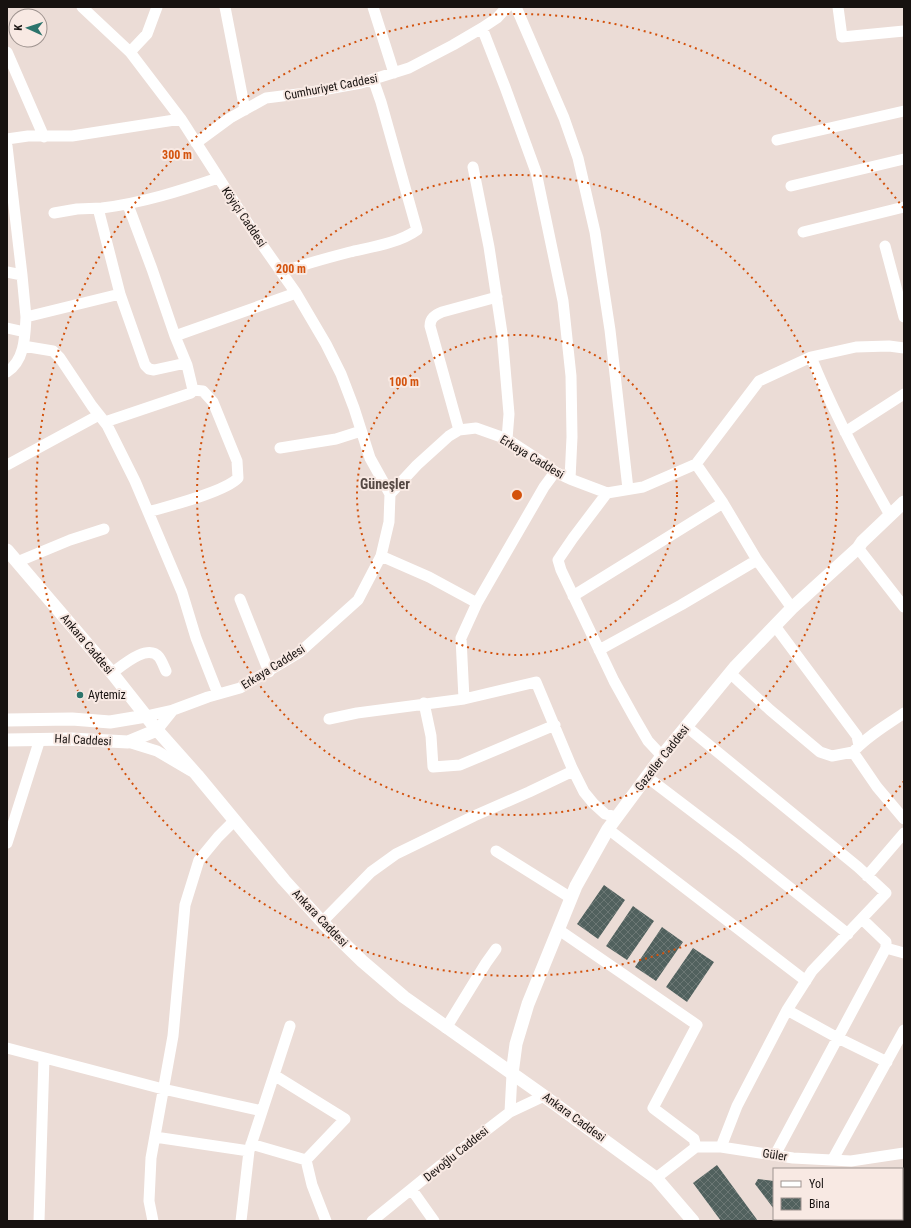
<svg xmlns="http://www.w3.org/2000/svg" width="911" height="1228" viewBox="0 0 911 1228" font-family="'Roboto Condensed',sans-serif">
	<defs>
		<pattern id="building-cross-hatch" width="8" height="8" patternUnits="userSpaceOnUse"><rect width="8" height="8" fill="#51615e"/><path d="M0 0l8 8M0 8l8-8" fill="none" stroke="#6b7774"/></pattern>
	</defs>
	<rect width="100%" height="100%" fill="#ebdcd6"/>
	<path fill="url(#building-cross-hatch)" d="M 604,885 L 625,900 L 598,939 L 577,924 Z
		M 633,906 L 654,921 L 627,960 L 606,946 Z
		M 662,927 L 683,942 L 656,981 L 635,967 Z
		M 693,948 L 714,962 L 687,1002 L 666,987 Z
		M 717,1165 L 758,1221 L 721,1221 L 693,1183 Z
		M 758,1179 L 774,1181 L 774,1209 L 755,1184 Z
		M 782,1219 L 820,1219 L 820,1221 L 783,1221 Z"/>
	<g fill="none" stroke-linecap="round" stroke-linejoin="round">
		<path stroke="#fff" stroke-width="11" d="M 82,7 L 130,52 L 181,119 L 258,239 L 296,293 L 326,344 L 341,374 L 354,408 L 370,458 L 390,494
			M 225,7 L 245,110
			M 373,7 L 394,73
			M 516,7 L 564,118 L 578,158 L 595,232 L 610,330 L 628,489
			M 838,7 L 842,37 L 904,31
			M 482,28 L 505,87 L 536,172 L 563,301 L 571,376 L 572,437 L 570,479
			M 7,52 L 44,137
			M 130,52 L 147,34 L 157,7
			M 7,139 L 28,136 L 72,136 L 181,119
			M 777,140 L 904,111
			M 196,143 L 230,118 L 266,98 L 306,93 L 361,83 L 409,68 L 453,45 L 482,28 L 497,18 L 507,7
			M 7,146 L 22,275 L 7,272
			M 473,167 L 489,247 L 502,333 L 509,414 L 507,439
			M 791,186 L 904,159
			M 128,205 L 152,269 L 175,336
			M 54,213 L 77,209 L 102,208
			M 803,232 L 904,207
			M 885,246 L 904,317
			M 282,272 C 305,264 327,258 350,252 C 372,247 399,243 417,230 L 381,102 L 373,79
			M 22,275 L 26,317 L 120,294 L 99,212 L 102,208 C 142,203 180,191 218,178
			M 120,294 L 145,365 L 149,369 L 154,370 L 186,363
			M 7,328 L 25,332
			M 23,346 L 53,351 L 60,358 L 92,406 L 107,425 L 135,481 L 182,592 L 196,638 L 218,694
			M 811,357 C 833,412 861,464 890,515
			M 7,372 C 25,360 25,336 26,317
			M 105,422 L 191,393 L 193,390 L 187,365 L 175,336 L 296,293
			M 459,430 L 430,326 C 430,318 435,315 442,312 L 497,297
			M 845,432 L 904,394
			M 280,448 L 336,439 L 361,431
			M 7,465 L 99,415
			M 607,493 L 573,538 L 558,560 L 561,570 L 614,681 L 634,717 L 648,741 L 662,756
			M 723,503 L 757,560 L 792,608
			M 148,512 C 169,506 225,492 238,478 L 237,461 L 213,402 L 203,391 L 193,390
			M 858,548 L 904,607
			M 381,556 L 429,577 L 477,603 L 544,487 L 555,472
			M 17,562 L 70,540 L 104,529
			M 573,596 L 723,503 L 696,464
			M 240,599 L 269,672
			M 775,626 L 857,736 L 859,746
			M 599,650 L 681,605 L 757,560
			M 112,673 C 122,666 147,643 159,657 C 162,661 164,667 166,671
			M 730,673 L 770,710 L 820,752 L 832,756 L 853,752 C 867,736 887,725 904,713
			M 464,699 L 536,682 L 572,768 L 584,792 L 593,803 L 605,814 L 617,817
			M 424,703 L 431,736 L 433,767 L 460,765 L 555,725
			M 146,716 L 173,710 L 208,697 L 240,688 L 300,652 L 358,600 L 381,556 L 389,522 L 390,494 L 417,465 L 449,436 L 459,430 L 476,428 L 507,439 L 539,460 L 555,472 L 570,479 L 607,493 L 643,487 L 696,464 L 759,381 L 811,357 L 856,347 L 889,346 L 904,348
			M 329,719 L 357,713 L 464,699 L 461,638 L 477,603
			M 687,727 L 858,867 L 886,893 L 812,971 L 787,1010 L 836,1037 L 887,1062
			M 157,730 L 173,710
			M 128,742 L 157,751 L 191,771
			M 853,752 L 877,787 L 904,819
			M 647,777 L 739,847 L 848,934
			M 608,829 L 806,981
			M 7,843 L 40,739
			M 496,851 L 571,898
			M 867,876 L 904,833
			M 322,922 L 371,872 L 396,854 L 474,816 L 529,792 L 573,771
			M 559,930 L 697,1025 L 653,1108 L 694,1139 L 696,1147
			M 886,948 L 904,953
			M 446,1028 L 486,963 L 496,949
			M 7,1048 L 163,1089 L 262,1111
			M 274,1075 L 345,1119 L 306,1160
			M 510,1112 L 512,1074
			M 155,1137 L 249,1151
			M 251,1144 L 306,1160
			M 721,1147 L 737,1106 L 787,1010
			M 775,1155 L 886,948 L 886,942 L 862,919
			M 833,1159 L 904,1030
			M 306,1160 L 312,1185 L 326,1221
			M 656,1178 L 696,1147 L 721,1147 L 793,1158 L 851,1161 L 904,1153
			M 412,1190 L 434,1221
			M 902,1218 L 904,1215
			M 39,1221 L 44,1058
			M 153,1221 L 149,1201 L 151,1158 L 173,1036 L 185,905 L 199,860 L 218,837 L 234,821
			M 241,1221 L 249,1151 L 290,1026
			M 372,1221 L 441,1165 L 510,1112 L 544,1096"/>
		<path stroke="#fff" stroke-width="13" d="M 7,550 L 112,673 L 157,730 L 197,775 L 284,880 L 324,924 L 362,961 L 404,997 L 544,1096 L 656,1178 L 693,1221
			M 7,720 L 72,719 L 110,722 L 146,716
			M 7,740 L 71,739 L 128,742 L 157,730
			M 512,1074 L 516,1044 L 528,1004 L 576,886 L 608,829 L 662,756 L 736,666 L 792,608 L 858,548 L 862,542 L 904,502"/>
	</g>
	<g fill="none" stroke="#d3520c" stroke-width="2" stroke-dasharray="2 4">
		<circle cx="517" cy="495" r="160"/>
		<circle cx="517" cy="495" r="320"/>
		<path d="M904 781A481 481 0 1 1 904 209"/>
	</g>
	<circle fill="#2c746c" stroke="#f8e9e3" stroke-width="1.5" cx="80" cy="695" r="4"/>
	<g text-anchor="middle" stroke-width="4" stroke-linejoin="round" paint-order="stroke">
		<g font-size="12" fill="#171210" stroke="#f8e9e3">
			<text transform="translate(331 87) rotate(-11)" y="4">Cumhuriyet Caddesi</text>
			<text transform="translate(244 217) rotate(56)" y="4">Köyiçi Caddesi</text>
			<text transform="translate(532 457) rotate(31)" y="4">Erkaya Caddesi</text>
			<text transform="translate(87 644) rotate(50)" y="4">Ankara Caddesi</text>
			<text transform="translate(273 667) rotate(-32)" y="4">Erkaya Caddesi</text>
			<text transform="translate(83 740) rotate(3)" y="4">Hal Caddesi</text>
			<text transform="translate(662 758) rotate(-52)" y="4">Gazeller Caddesi</text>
			<text transform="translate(320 918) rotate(46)" y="4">Ankara Caddesi</text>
			<text transform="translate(574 1117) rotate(36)" y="4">Ankara Caddesi</text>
			<text transform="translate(456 1154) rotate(-39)" y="4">Devoğlu Caddesi</text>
			<text transform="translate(775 1155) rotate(9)" y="4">Güler</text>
		</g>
		<g font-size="12" fill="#171210" stroke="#f8e9e3" text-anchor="start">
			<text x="88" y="699">Aytemiz</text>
		</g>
		<g font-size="14" font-weight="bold" fill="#554843" stroke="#f8e9e3">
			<text x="385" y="489">Güneşler</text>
		</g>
	</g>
	<circle cx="517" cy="495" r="6" fill="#d3520c" stroke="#f8e9e3" stroke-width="2"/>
	<g font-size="12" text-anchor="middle" font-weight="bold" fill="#d3520c" stroke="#f8e9e3" stroke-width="4" stroke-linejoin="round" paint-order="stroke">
		<text x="177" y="159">300 m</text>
		<text x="291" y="273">200 m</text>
		<text x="404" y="386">100 m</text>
	</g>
	<rect width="911" height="1228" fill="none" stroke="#171210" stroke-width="16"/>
	<rect x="773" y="1168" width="130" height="52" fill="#f8e9e3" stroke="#9e938f"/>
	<rect x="781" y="1181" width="20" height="6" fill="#ffffff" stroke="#9e938f"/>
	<text x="809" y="1188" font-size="12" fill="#171210">Yol</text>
	<rect x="781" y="1198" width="20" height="12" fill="url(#building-cross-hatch)" stroke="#9e938f"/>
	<text x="809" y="1208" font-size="12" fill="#171210">Bina</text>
	<g transform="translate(28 28) rotate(273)"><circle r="19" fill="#f8e9e3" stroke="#9e938f"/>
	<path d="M0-3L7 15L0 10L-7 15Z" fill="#2c746c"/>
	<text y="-6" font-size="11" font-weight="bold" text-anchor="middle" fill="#171210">K</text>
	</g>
</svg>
